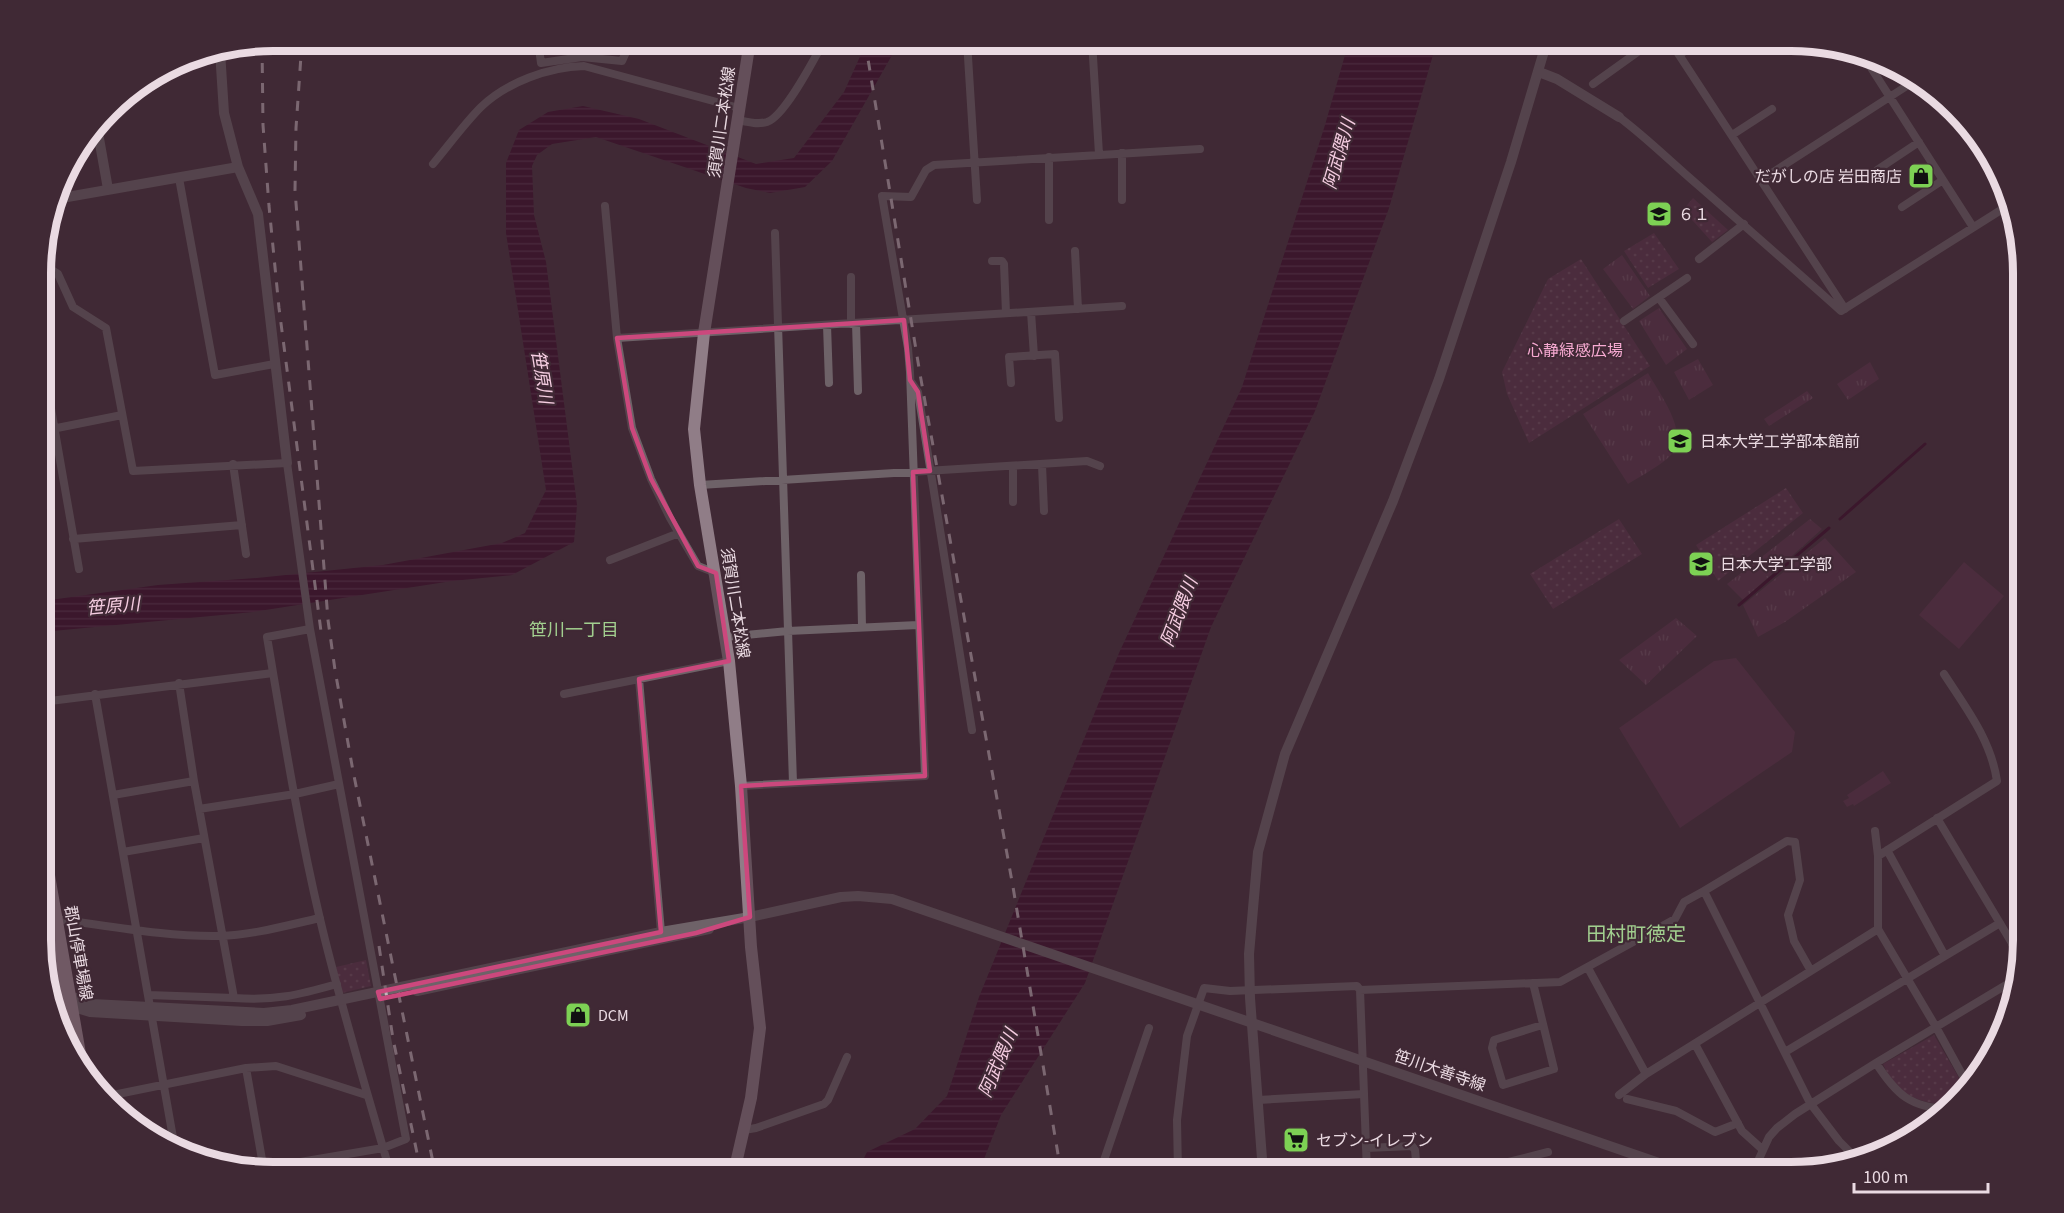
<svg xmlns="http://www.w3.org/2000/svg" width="2064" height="1213" viewBox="0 0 2064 1213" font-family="'Source Sans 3','Noto Sans JP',sans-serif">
	<defs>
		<pattern id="grass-tufts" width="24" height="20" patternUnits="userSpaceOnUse" patternTransform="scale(1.5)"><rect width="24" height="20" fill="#593047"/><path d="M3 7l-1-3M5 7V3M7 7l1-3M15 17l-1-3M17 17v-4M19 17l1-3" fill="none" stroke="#714d61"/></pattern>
		<pattern id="park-dots" width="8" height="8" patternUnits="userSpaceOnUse" patternTransform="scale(1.5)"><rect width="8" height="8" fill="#593047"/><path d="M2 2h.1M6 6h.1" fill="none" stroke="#714d61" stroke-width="1.8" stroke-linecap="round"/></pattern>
		<pattern id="water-rules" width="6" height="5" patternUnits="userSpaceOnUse" patternTransform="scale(1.5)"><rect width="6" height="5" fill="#360022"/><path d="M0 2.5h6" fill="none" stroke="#532542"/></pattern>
	</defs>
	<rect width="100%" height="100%" fill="#402935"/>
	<path fill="url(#grass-tufts)" d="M 1622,255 L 1650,296 L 1633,309 L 1603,269 Z
		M 1659,308 L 1687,349 L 1666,365 L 1639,321 Z
		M 1698,359 L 1713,385 L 1689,400 L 1674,372 Z
		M 1870,362 L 1879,379 L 1848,400 L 1837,384 Z
		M 1648,373 C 1660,395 1693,436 1668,458 C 1656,468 1641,476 1628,484 L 1583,414 Z
		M 1807,391 L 1813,398 L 1769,426 L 1764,419 Z
		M 1810,519 L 1822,529 L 1743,600 L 1727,584 Z
		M 1825,538 L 1856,572 L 1785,622 L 1758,637 L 1743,605 Z
		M 1676,618 L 1697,636 L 1646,685 L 1619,660 Z"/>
	<path fill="url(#park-dots)" d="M 1693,198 L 1728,230 L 1712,242 L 1683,210 Z
		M 1654,233 L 1679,269 L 1648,288 L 1624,251 Z
		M 1581,259 L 1650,366 L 1529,443 L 1507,394 L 1502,372 L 1548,279 Z
		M 1786,488 L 1803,513 L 1718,581 L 1696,545 Z
		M 1619,519 L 1642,554 L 1553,609 L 1530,574 Z
		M 366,960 L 371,986 L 342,993 L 336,967 Z
		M 1934,1035 L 1966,1090 L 1955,1105 C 1920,1104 1898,1097 1883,1064 Z"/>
	<path fill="#593047" d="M 1964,562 L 2004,596 L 1959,649 L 1919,615 Z
		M 1736,658 L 1795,732 L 1792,752 L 1680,828 L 1619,728 L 1714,661 Z
		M 1883,771 L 1891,783 L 1854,806 L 1853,804 L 1847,807 L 1843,801 L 1849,798 L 1847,795 Z"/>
	<path fill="url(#water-rules)" d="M 867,41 L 900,41 L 832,161 L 805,187 L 770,193 L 746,188 L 596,137 L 552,144 L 537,155 L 532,166 L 534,215 L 546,262 L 577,505 L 574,542 L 512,575 L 452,581 L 253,612 L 42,632 L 43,601 L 158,585 L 257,578 L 383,565 L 502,543 L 525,533 L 546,490 L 506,233 L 506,163 L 519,130 L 548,112 L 583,106 L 639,119 L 756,164 L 794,158 L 844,92 Z
		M 1349,41 L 1437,41 L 1389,208 L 1315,411 L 1211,627 L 1085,983 L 1001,1115 L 979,1172 L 857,1172 L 867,1152 L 915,1129 L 947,1096 L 979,997 L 1119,653 L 1242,387 L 1325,125 Z"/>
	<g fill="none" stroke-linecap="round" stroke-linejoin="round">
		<path stroke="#360022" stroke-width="3" d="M 1840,519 L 1925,444
			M 1739,605 L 1829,528"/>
		<path stroke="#6e6268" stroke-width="8" d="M 538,41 L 541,63 L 582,57 L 622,61 L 631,41
			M 967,41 L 977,200
			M 1092,41 L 1099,154
			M 1670,41 L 1845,309
			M 1861,52 L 1973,227
			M 1679,55 L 1700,41
			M 1593,84 L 1653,41
			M 1619,117 C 1647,138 1672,163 1699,186 C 1747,228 1794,269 1841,311 L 2012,203
			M 738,120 C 747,122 757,125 767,122 C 785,116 814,59 824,41
			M 1732,135 L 1772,109
			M 1122,153 L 1122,200
			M 1049,157 L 1049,220
			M 433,164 C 449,145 464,124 481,107 C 507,82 549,67 584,66 L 739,108
			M 1877,170 L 1919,142
			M 179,178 L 215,375 L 274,364
			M 1761,180 L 1916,80
			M 605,206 L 617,338 L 632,428 L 651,479 L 670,518 L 698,566 L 716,573
			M 1902,207 L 1943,180
			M 775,233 L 793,783
			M 1075,251 L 1078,309
			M 1699,259 L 1744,224
			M 992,261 L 1002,261 L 1004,264 L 1006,313
			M 42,264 L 58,274 L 73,307 L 106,328 L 133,471 L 287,463 L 310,629 L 406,1139 L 383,1148 L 253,1170
			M 1659,298 L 1693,344
			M 1031,312 L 1034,356
			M 1624,321 L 1687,278
			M 856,323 L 858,391
			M 851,324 L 851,277
			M 827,325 L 829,383
			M 617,338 L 1122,306
			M 42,357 L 79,569
			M 912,383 L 918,392 L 972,730
			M 1011,383 L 1009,357 L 1055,354 L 1059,418
			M 42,431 L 122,415
			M 233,464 L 246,554
			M 1042,465 L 1044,511
			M 1013,467 L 1013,502
			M 700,485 L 1087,461 L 1100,466
			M 73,539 L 242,525
			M 610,560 L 679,533
			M 861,575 L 862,627
			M 310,629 L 267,637 C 283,731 298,826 320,919 C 340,1004 366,1088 390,1172
			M 725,637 L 788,631 L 918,625
			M 639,679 L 661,932
			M 95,694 L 175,1149
			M 564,694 L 729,661
			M 42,702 L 273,673
			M 741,786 L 925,776 L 910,372 L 908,348 L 882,196 L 911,197 L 926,170 L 934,165 L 1200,149
			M 113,795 L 194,781
			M 199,809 L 295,794 L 339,784
			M 1937,818 L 2022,960
			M 1875,831 L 1878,856
			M 1887,850 L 1945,956
			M 123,852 L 204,838
			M 1704,891 L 1787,841 L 1795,842 L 1800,880 L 1788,915 L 1794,941 L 1811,971
			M 56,919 C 110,926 166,937 220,936 C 253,935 288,925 320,918
			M 1878,929 L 1936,1027 L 1969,1087
			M 2012,944 L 2023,938
			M 1588,968 L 1646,1074
			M 1533,983 L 1554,1069 L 1503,1085 L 1492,1048 L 1494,1040 L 1542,1025
			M 1360,990 L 1367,1172
			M 148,995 L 234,998 L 194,781 L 179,683
			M 234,998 C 275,1001 298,995 337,984
			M 1695,1044 L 1742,1131 L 1762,1149
			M 1785,1052 L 2000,923
			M 1876,1063 C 1896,1094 1910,1108 1950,1109
			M 246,1068 L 264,1171
			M 1619,1095 L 1646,1074 L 1878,929 L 1878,856 L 1997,781 C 1991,740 1966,708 1944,674
			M 108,1096 L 246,1068 L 276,1066 L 366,1095
			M 1627,1099 L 1676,1111 L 1715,1132 L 1738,1123
			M 1258,1100 L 1364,1094
			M 744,1130 L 756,1128 L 824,1104 L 828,1100 L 847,1057
			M 1366,1148 L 1412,1146 L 1415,1150 L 1417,1172
			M 331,1158 L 333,1172
			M 1100,1172 L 1149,1028
			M 1178,1172 L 1177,1120 L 1187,1036 L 1204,988 L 1230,991 L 1357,986 L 1360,990 L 1560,982 L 1675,919 L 1684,902 L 1704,891 L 1810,1103 L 1839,1141 L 1855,1157
			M 1468,1172 L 1548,1152
			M 1753,1172 L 1769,1137 L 1777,1128 L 1795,1114 L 1876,1063 L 2016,979"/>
		<path stroke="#6e6268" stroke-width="10" d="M 220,51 L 224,113 L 238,167 L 258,214 L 287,463
			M 1539,72 L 1557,79 L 1619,117
			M 97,127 L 108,189
			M 56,199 L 238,167
			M 50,989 L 92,1004 L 264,1013 L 292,1010 L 661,932 L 750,917 L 841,897 L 858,896 L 892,899 L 1685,1172
			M 417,991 L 709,929
			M 64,1004 L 90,1012 L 242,1021 L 267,1021 L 301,1015
			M 1263,1172 L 1250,998 L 1249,954 L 1258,852 L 1285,754 L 1393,501 L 1439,379 L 1511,162 L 1547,41"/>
		<path stroke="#907d87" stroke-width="12" d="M 734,1172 L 751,1098 L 760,1028 L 751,947 L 741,786 L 729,661 L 700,485 L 694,429 L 704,333 L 750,41"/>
		<path stroke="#ab929e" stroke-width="14" d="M 42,841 L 82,1071
			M 42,900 L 66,1034"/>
		<path stroke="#c4b2bb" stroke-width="3" stroke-dasharray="10 10" stroke-linecap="butt" d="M 302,41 L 296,128 L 295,190 L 328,620 L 335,670 L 353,771 L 435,1172
			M 865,41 L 920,374 L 1013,887 L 1061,1172
			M 262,43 L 263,125 L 269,206 L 279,308 L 322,639
			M 379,946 L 393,1039 L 421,1172"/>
	</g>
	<path d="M0 0H2064V1213H0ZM 904,320 L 910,380 L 918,392 L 930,471 L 913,472 L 925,776 L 741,786 L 750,917 L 696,933 L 380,999 L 378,992 L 661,932 L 639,679 L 729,661 L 716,573 L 698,566 L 651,479 L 632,428 L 617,338 Z" fill="#402935" fill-opacity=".55" fill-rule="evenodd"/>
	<path fill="none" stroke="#cc487d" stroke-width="4.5" stroke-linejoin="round" d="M 904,320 L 910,380 L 918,392 L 930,471 L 913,472 L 925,776 L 741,786 L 750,917 L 696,933 L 380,999 L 378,992 L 661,932 L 639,679 L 729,661 L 716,573 L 698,566 L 651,479 L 632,428 L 617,338 Z"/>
	<defs>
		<g id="shop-square" transform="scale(1.35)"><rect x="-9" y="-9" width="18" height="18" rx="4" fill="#7dd154" stroke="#402935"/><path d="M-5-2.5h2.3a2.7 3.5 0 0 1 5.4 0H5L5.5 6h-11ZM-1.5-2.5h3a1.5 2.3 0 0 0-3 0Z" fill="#111"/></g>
		<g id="university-square" transform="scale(1.35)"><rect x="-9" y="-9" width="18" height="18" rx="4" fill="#7dd154" stroke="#402935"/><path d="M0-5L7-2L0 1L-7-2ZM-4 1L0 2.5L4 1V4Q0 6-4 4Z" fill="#111"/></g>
		<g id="school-square" transform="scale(1.35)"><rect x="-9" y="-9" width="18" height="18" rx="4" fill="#7dd154" stroke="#402935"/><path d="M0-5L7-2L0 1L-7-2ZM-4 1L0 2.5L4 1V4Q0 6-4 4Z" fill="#111"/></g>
		<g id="supermarket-square" transform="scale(1.35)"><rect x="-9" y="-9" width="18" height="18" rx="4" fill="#7dd154" stroke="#402935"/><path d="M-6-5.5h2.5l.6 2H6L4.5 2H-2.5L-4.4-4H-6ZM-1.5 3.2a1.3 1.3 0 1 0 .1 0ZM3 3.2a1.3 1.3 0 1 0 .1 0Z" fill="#111"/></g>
	</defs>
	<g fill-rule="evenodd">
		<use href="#shop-square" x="1921" y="176"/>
		<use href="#university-square" x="1659" y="214"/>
		<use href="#school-square" x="1680" y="441"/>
		<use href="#university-square" x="1701" y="564"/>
		<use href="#shop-square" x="578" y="1015"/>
		<use href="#supermarket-square" x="1296" y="1140"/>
	</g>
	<g text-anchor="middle" stroke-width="4.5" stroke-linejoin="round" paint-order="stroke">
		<g font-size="16" fill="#eadae2" stroke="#402935">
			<text transform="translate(721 122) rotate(-82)" y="6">須賀川二本松線</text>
			<text transform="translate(736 603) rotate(81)" y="6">須賀川二本松線</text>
			<text transform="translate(79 953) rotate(80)" y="6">郡山停車場線</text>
			<text transform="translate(1440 1070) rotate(19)" y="6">笹川大善寺線</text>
		</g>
		<g font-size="16" fill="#eadae2" stroke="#402935" text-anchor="start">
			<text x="1902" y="182" text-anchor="end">だがしの店 岩田商店</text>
			<text x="1678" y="220">６１</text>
			<text x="1700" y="447">日本大学工学部本館前</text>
			<text x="1720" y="570">日本大学工学部</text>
			<text x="598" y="1021">DCM</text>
			<text x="1316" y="1146">セブン-イレブン</text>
		</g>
		<g font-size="16" fill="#f7aad2" stroke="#402935">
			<text x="1575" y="356">心静緑感広場</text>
		</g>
		<g font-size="18" font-style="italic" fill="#f5cde1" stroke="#402935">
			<text transform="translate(1339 154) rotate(-74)" y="6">阿武隈川</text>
			<text transform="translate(542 377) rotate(81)" y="6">笹原川</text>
			<text transform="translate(113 606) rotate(-5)" y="6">笹原川</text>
			<text transform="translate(1179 612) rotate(-69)" y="6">阿武隈川</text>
			<text transform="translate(998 1063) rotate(-67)" y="6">阿武隈川</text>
		</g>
		<g font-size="18" fill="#a2cf8f" stroke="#402935">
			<text x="574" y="636">笹川一丁目</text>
		</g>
		<g font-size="20" fill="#a2cf8f" stroke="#402935">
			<text x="1636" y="941">田村町徳定</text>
		</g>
	</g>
	<path d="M0 0H2064V1213H0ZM273 51H1791A222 222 0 0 1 2013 273V940A222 222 0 0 1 1791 1162H273A222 222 0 0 1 51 940V273A222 222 0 0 1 273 51Z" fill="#402935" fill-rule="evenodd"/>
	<path fill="none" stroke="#eadae2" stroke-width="8" d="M273 51H1791A222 222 0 0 1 2013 273V940A222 222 0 0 1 1791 1162H273A222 222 0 0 1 51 940V273A222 222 0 0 1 273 51Z"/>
	<path d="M1854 1183v9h134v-9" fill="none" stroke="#eadae2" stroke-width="3"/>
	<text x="1863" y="1183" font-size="18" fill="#eadae2" stroke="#402935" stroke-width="4.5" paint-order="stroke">100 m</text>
</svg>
